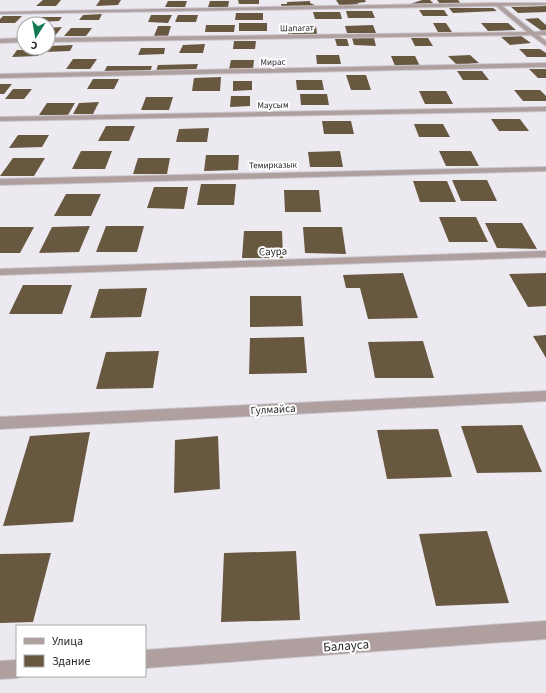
<svg xmlns="http://www.w3.org/2000/svg" width="546" height="693" viewBox="0 0 546 693" font-family="'Source Sans 3',sans-serif">
	<rect width="100%" height="100%" fill="#ece9f1"/>
	<path fill="#685840" d="M 43,0 L 61,0 L 56,6 L 36,6 Z
		M 100,0 L 121,0 L 118,5 L 96,6 Z
		M 238,0 L 259,0 L 259,4 L 239,4 Z
		M 336,0 L 365,0 L 366,2 L 357,3 L 359,4 L 340,6 Z
		M 422,0 L 430,0 L 434,4 L 411,5 L 410,4 Z
		M 437,0 L 458,0 L 462,5 L 441,5 Z
		M 168,1 L 187,1 L 185,7 L 165,7 Z
		M 210,1 L 229,1 L 228,7 L 208,7 Z
		M 310,1 L 310,3 L 315,5 L 312,7 L 282,8 L 281,4 L 287,4 L 287,2 Z
		M 546,6 L 546,12 L 518,13 L 511,7 Z
		M 449,8 L 493,8 L 497,11 L 453,13 Z
		M 419,10 L 444,10 L 448,16 L 423,16 Z
		M 346,11 L 372,11 L 375,18 L 348,18 Z
		M 313,12 L 340,12 L 342,19 L 315,19 Z
		M 236,13 L 263,13 L 263,20 L 235,20 Z
		M 102,14 L 99,20 L 79,20 L 83,15 Z
		M 151,15 L 172,15 L 168,23 L 148,22 Z
		M 178,15 L 198,15 L 196,22 L 175,22 Z
		M 3,16 L 22,16 L 15,23 L 0,23 L 0,19 Z
		M 40,17 L 62,17 L 59,21 L 37,22 Z
		M 538,18 L 546,25 L 546,31 L 542,31 L 525,19 Z
		M 239,23 L 267,23 L 267,31 L 239,31 Z
		M 433,23 L 446,23 L 452,32 L 438,32 Z
		M 481,23 L 508,23 L 516,30 L 488,31 Z
		M 206,25 L 235,25 L 234,32 L 205,32 Z
		M 373,25 L 376,33 L 347,33 L 345,26 Z
		M 158,26 L 171,26 L 168,36 L 154,36 Z
		M 288,26 L 316,26 L 317,34 L 288,34 Z
		M 62,27 L 54,37 L 48,37 L 48,28 Z
		M 71,28 L 92,28 L 86,36 L 64,36 Z
		M 521,36 L 531,43 L 510,45 L 501,37 Z
		M 352,38 L 374,38 L 376,46 L 354,45 Z
		M 411,38 L 428,38 L 433,46 L 415,46 Z
		M 335,39 L 347,39 L 349,46 L 337,46 Z
		M 234,41 L 256,41 L 255,49 L 233,49 Z
		M 205,44 L 203,53 L 179,53 L 183,45 Z
		M 73,45 L 70,51 L 44,52 L 48,46 Z
		M 141,48 L 165,48 L 164,54 L 138,55 Z
		M 519,49 L 540,49 L 546,53 L 546,57 L 527,57 Z
		M 17,50 L 42,50 L 38,56 L 12,57 Z
		M 316,55 L 339,55 L 341,64 L 317,64 Z
		M 470,55 L 479,63 L 457,65 L 448,56 Z
		M 391,56 L 415,56 L 420,66 L 395,66 Z
		M 73,59 L 97,59 L 90,69 L 66,69 Z
		M 231,60 L 254,60 L 253,69 L 229,69 Z
		M 198,64 L 196,70 L 156,71 L 158,65 Z
		M 107,66 L 152,66 L 150,72 L 104,72 Z
		M 529,69 L 546,69 L 546,78 L 538,78 Z
		M 457,71 L 482,71 L 489,80 L 463,80 Z
		M 346,75 L 366,75 L 371,90 L 351,90 Z
		M 221,77 L 220,91 L 192,91 L 194,78 Z
		M 93,79 L 119,79 L 114,89 L 87,89 Z
		M 296,80 L 322,80 L 324,90 L 297,90 Z
		M 233,81 L 252,81 L 252,90 L 233,91 Z
		M 0,84 L 12,84 L 4,94 L 0,94 Z
		M 13,89 L 32,89 L 24,99 L 5,99 Z
		M 514,90 L 540,90 L 546,96 L 546,101 L 523,101 Z
		M 419,91 L 446,91 L 453,104 L 425,104 Z
		M 300,94 L 327,94 L 329,105 L 301,105 Z
		M 231,96 L 250,96 L 250,106 L 230,107 Z
		M 146,97 L 173,97 L 169,110 L 141,110 Z
		M 99,102 L 93,114 L 73,114 L 79,103 Z
		M 47,103 L 75,103 L 68,115 L 39,115 Z
		M 491,119 L 520,119 L 529,131 L 499,131 Z
		M 322,121 L 351,121 L 354,134 L 324,134 Z
		M 414,124 L 443,124 L 450,137 L 419,137 Z
		M 106,126 L 135,126 L 129,141 L 98,141 Z
		M 209,128 L 207,142 L 176,142 L 179,129 Z
		M 18,135 L 49,135 L 42,147 L 9,148 Z
		M 81,151 L 112,151 L 105,169 L 72,169 Z
		M 340,151 L 343,167 L 310,167 L 308,152 Z
		M 439,151 L 471,151 L 479,166 L 446,166 Z
		M 206,155 L 239,155 L 238,170 L 204,171 Z
		M 13,158 L 45,158 L 34,176 L 0,176 Z
		M 138,158 L 170,158 L 167,174 L 133,174 Z
		M 452,180 L 487,180 L 497,201 L 461,201 Z
		M 413,181 L 447,181 L 456,202 L 420,202 Z
		M 201,184 L 236,184 L 234,205 L 197,205 Z
		M 154,187 L 188,187 L 184,209 L 147,208 Z
		M 284,190 L 319,190 L 321,212 L 285,212 Z
		M 66,194 L 101,194 L 91,216 L 54,216 Z
		M 439,217 L 476,217 L 488,242 L 449,242 Z
		M 485,223 L 522,223 L 537,249 L 497,248 Z
		M 90,226 L 79,252 L 39,253 L 52,227 Z
		M 106,226 L 144,226 L 137,252 L 96,252 Z
		M 0,227 L 34,227 L 20,253 L 0,253 Z
		M 303,227 L 342,227 L 346,254 L 305,253 Z
		M 244,231 L 282,231 L 283,258 L 242,258 Z
		M 403,273 L 418,318 L 368,319 L 360,288 L 346,288 L 343,275 Z
		M 546,273 L 546,306 L 528,307 L 509,274 Z
		M 23,285 L 72,285 L 62,314 L 9,314 Z
		M 147,288 L 141,317 L 90,318 L 99,289 Z
		M 250,296 L 301,296 L 303,326 L 250,327 Z
		M 546,335 L 546,358 L 533,336 Z
		M 304,337 L 307,373 L 249,374 L 250,338 Z
		M 423,341 L 434,378 L 375,378 L 368,342 Z
		M 159,351 L 153,388 L 96,389 L 106,352 Z
		M 522,425 L 542,472 L 477,473 L 461,426 Z
		M 438,429 L 452,477 L 387,479 L 377,430 Z
		M 90,432 L 73,522 L 3,526 L 30,436 Z
		M 218,436 L 220,489 L 174,493 L 175,440 Z
		M 487,531 L 509,603 L 436,606 L 419,534 Z
		M 296,551 L 300,620 L 221,622 L 224,553 Z
		M 51,553 L 33,622 L 0,623 L 0,554 Z"/>
	<g fill="none" stroke-linecap="round" stroke-linejoin="round">
		<g stroke="#c9c6cd" stroke-width="2">
			<path id="street" d="M 494,3 L 546,3 L 546,5 L 502,6 L 534,32 L 546,31 L 546,35 L 538,35 L 546,41 L 546,46 L 531,35 L 48,42 L 48,38 L 527,32 L 496,6 L 0,14 L 0,12 Z
				M 24,38 L 24,42 L 0,43 L 0,39 Z
				M 546,63 L 546,67 L 0,78 L 0,74 Z
				M 546,107 L 546,111 L 0,121 L 0,117 Z
				M 546,167 L 546,171 L 0,185 L 0,179 Z
				M 546,251 L 546,257 L 0,275 L 0,269 Z
				M 546,391 L 546,401 L 0,429 L 0,417 Z
				M 546,621 L 546,639 L 145,668 L 145,650 Z
				M 17,660 L 17,676 L 23,676 L 17,678 L 0,679 L 0,661 Z"/>
		</g>
		<use href="#street" fill="#af9f9f" fill-rule="evenodd"/>
	</g>
	<g text-anchor="middle" stroke-width="4" stroke-linejoin="round" paint-order="stroke">
		<g font-size="9" fill="#29282b" stroke="#fff">
			<text transform="translate(297 28) rotate(-1)" y="3">Шапагат</text>
			<text transform="translate(273 62) rotate(-1)" y="3">Мирас</text>
			<text transform="translate(273 105) rotate(-1)" y="3">Маусым</text>
			<text transform="translate(273 165) rotate(-1)" y="3">Темирказык</text>
		</g>
		<g font-size="11" fill="#29282b" stroke="#fff">
			<text transform="translate(273 251) rotate(-2)" y="4">Саура</text>
			<text transform="translate(273 409) rotate(-3)" y="4">Гулмайса</text>
		</g>
		<g font-size="13" fill="#29282b" stroke="#fff">
			<text transform="translate(346 645) rotate(-4)" y="5">Балауса</text>
		</g>
	</g>
	<rect x="16" y="625" width="130" height="52" fill="#ffffff" stroke="#a9a9aa"/>
	<rect x="24" y="638" width="20" height="6" fill="#af9f9f" stroke="#a9a9aa"/>
	<text x="52" y="645" font-size="12" fill="#29282b">Улица</text>
	<rect x="24" y="655" width="20" height="12" fill="#685840" stroke="#a9a9aa"/>
	<text x="52" y="665" font-size="12" fill="#29282b">Здание</text>
	<g transform="translate(36 36) rotate(191)"><circle r="19" fill="#ffffff" stroke="#a9a9aa"/>
	<path d="M0-3L7 15L0 10L-7 15Z" fill="#127952"/>
	<text y="-6" font-size="11" font-weight="bold" text-anchor="middle" fill="#29282b">С</text>
	</g>
</svg>
